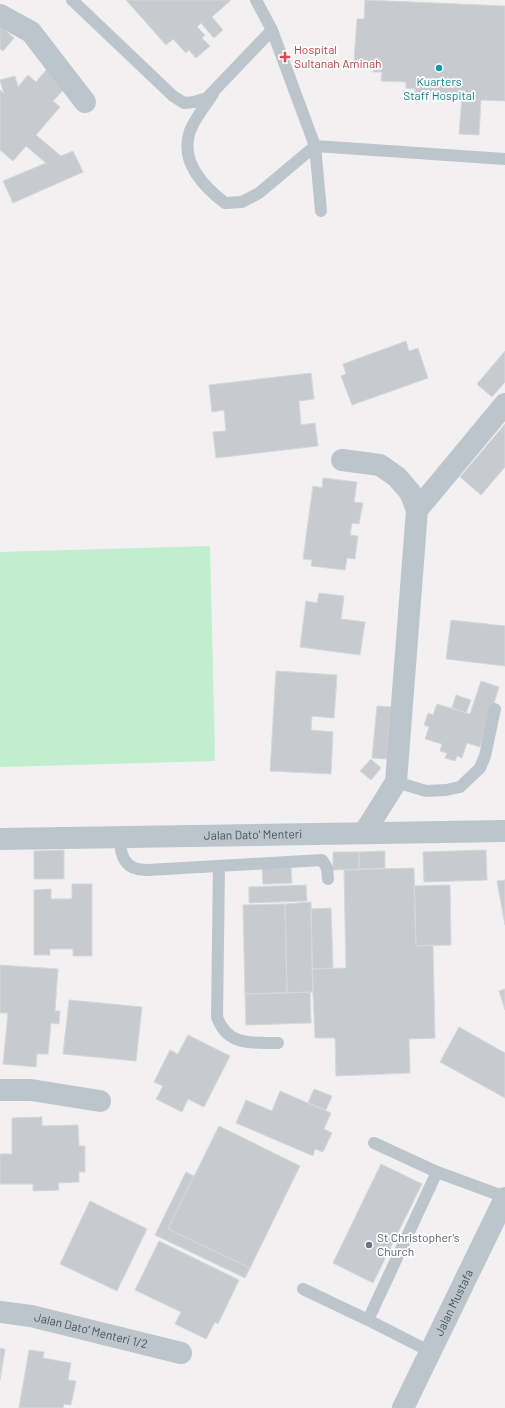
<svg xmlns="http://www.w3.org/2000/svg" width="505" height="1408" viewBox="0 0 505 1408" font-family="Barlow,sans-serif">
	<rect width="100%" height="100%" fill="#f2f0f0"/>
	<path fill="#c0eece" d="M 210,546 L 215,761 L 0,767 L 0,552 Z"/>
	<path fill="#c7cbcf" stroke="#d4d7db" d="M 126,0 L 231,0 L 212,17 L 223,30 L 214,38 L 201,23 L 197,27 L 205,35 L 202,38 L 210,46 L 196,58 L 189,50 L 186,53 L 173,39 L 166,45 Z
		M 365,0 L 505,6 L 505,101 L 481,100 L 479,135 L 459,134 L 462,97 L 415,94 L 415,89 L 406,88 L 406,82 L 381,81 L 382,72 L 373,72 L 374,64 L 354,62 L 357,19 L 364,19 Z
		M 0,26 L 14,38 L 3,51 L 0,49 Z
		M 47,69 L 67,86 L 53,101 L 60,107 L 36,135 L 61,156 L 73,151 L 83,172 L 13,203 L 3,181 L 46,163 L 26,146 L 13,161 L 0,150 L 0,90 L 4,94 L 0,80 L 15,76 L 18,87 L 28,75 L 36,82 Z
		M 406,341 L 409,351 L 418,348 L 428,378 L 352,405 L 341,376 L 346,374 L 343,364 Z
		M 505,351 L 505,382 L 492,397 L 477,384 Z
		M 311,373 L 314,399 L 299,401 L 301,425 L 315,423 L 318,446 L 216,458 L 213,432 L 226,431 L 224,410 L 212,412 L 209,385 Z
		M 505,424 L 505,467 L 481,495 L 460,477 Z
		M 323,478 L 357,482 L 354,502 L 363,503 L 359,524 L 352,523 L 350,535 L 358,536 L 355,559 L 347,558 L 345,570 L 311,566 L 312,560 L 303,559 L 313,486 L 322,488 Z
		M 319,593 L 344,596 L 341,619 L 365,622 L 360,655 L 300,647 L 306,601 L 317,603 Z
		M 451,620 L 505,626 L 505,666 L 446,659 Z
		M 276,671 L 337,675 L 334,718 L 312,716 L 311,730 L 333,732 L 331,774 L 270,771 Z
		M 481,681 L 499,687 L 480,747 L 467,743 L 462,758 L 457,756 L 455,761 L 445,758 L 447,753 L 440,751 L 442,744 L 425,739 L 429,727 L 424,725 L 428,713 L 433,715 L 437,704 L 470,714 Z
		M 456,695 L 471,700 L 466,713 L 452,708 Z
		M 377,706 L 391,707 L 387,759 L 372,758 Z
		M 371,759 L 381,768 L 371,780 L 360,771 Z
		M 64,850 L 64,879 L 34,879 L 34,851 Z
		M 486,850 L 487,880 L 424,882 L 423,852 Z
		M 385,851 L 385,868 L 359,869 L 359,852 Z
		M 333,852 L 359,852 L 359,869 L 333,870 Z
		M 291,867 L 292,883 L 263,884 L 262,868 Z
		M 414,868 L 416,946 L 433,945 L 435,1038 L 409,1039 L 410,1073 L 336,1076 L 335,1038 L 315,1038 L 312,969 L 346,968 L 344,870 Z
		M 505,880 L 505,925 L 497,881 Z
		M 72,884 L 92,884 L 92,956 L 73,956 L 73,949 L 50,949 L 50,955 L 34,955 L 34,890 L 51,889 L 51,899 L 72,899 Z
		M 306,885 L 307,901 L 249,903 L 249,887 Z
		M 450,885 L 451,945 L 416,946 L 414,886 Z
		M 311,902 L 313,992 L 287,993 L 285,904 Z
		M 285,904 L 287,993 L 245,994 L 243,905 Z
		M 331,908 L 333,968 L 312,969 L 311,909 Z
		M 0,965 L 58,969 L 55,1011 L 60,1011 L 59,1024 L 51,1023 L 48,1054 L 37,1054 L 36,1067 L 3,1064 L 8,1013 L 0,1013 Z
		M 505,989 L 505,1010 L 499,991 Z
		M 310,992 L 311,1023 L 246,1025 L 245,994 Z
		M 69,1000 L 142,1007 L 136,1061 L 63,1054 Z
		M 459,1027 L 505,1053 L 505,1098 L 440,1062 Z
		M 188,1035 L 230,1056 L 204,1107 L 188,1099 L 182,1112 L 156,1099 L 163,1086 L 154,1082 L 170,1050 L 178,1054 Z
		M 314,1089 L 332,1096 L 326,1110 L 308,1103 Z
		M 280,1091 L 331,1113 L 324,1129 L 332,1133 L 323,1152 L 315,1149 L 313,1156 L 236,1123 L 246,1100 L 272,1111 Z
		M 42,1117 L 42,1126 L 78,1125 L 79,1146 L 85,1146 L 85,1172 L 79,1172 L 79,1182 L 58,1183 L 59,1190 L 33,1191 L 33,1184 L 0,1184 L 0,1154 L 12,1154 L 12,1118 Z
		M 219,1126 L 300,1166 L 250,1268 L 168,1229 Z
		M 381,1164 L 422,1184 L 373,1283 L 333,1263 Z
		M 186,1172 L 194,1176 L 168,1229 L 250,1268 L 245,1278 L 155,1235 Z
		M 90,1201 L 147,1229 L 117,1291 L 60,1264 Z
		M 159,1241 L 239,1280 L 218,1324 L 215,1322 L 206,1339 L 175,1324 L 181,1312 L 135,1290 Z
		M 0,1348 L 5,1349 L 0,1380 Z
		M 29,1350 L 44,1352 L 43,1358 L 71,1363 L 68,1380 L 76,1381 L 71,1405 L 64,1404 L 63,1408 L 19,1408 Z"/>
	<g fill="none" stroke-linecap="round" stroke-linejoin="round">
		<path stroke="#bcc5cc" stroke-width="12" d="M 72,0 L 173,96 L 184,103 L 194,102 L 207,98 L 272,30
			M 256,0 L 272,30 L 315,146 L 505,159
			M 213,94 C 205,106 195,118 190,131 C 179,162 204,187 225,203 L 242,202 L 259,193 L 315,146
			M 315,146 L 321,211
			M 396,782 L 426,791 L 446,790 L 460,787 L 480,768 L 485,756 L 495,709
			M 121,837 C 119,857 126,871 148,870 L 322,860 L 327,868 L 328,879
			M 219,866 L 217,1017 C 227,1046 252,1043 278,1043
			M 374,1143 L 437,1172 L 505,1197
			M 303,1289 L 368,1320 L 431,1352
			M 368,1320 L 437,1172"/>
		<g stroke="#bcc5cc" stroke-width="22">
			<path d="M 0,15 L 31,32 L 85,102"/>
			<path d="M 342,460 L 380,465 L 397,477 L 410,492 L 417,510"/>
			<path d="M 364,833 L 396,782 L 417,510 L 505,404"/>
			<path id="s1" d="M 0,839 L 505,831"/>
			<path d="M 0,1090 L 31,1090 L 100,1101"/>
			<path id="s2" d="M 0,1312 L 31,1316 L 181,1353"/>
			<path id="s3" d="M 403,1408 L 505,1198"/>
		</g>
	</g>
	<path fill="#e0444e" stroke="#fff" stroke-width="1.5" d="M283 51h4v4h4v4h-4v4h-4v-4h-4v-4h4z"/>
	<circle fill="#0f9aa8" stroke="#fff" stroke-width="1.5" cx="439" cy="68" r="4"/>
	<circle fill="#6b7280" stroke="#fff" stroke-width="1.5" cx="369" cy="1245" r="4"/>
	<g text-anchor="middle" stroke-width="3.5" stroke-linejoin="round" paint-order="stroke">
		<g font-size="12" fill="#be3a42" stroke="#fff" text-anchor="start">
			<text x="294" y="54">Hospital<tspan x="294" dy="14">Sultanah Aminah</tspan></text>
		</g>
		<g font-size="12" fill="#0d838f" stroke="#fff">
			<text x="439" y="86">Kuarters<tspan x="439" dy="14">Staff Hospital</tspan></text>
		</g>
		<g font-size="12" fill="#48555d" stroke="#fff">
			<text dy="4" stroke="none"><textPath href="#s1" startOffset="253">Jalan Dato' Menteri</textPath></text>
			<text dy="4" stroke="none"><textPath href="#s3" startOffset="117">Jalan Mustafa</textPath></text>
			<text dy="4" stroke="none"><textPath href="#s2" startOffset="93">Jalan Dato’ Menteri 1/2</textPath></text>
		</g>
		<g font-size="12" fill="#5b616d" stroke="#fff" text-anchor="start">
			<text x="377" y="1242">St Christopher's<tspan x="377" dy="14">Church</tspan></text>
		</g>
	</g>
</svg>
